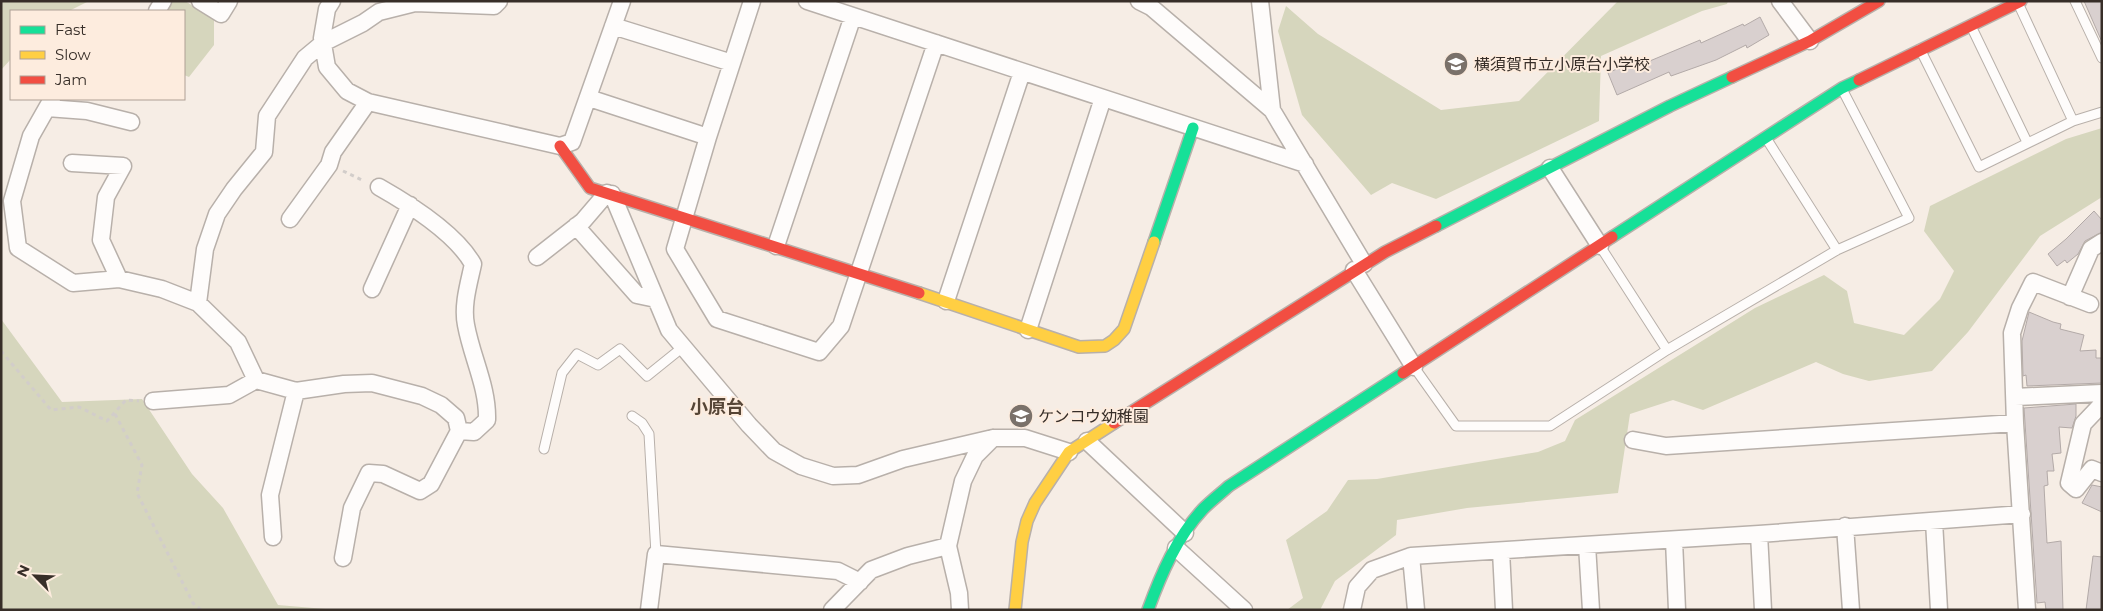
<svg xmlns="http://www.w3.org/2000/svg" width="2103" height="611" viewBox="0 0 2103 611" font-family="Montserrat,'Noto Sans JP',sans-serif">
	<rect width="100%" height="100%" fill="#f6ede5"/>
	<path fill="#d6d6bd" d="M 1,1 L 89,1 L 69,11 L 11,11 L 11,59 L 1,70 Z
		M 169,1 L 185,1 L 214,19 L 214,45 L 189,77 L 184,75 L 184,11 L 164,11 Z
		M 1618,1 L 1728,1 L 1727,4 L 1702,11 L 1601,56 L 1599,121 L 1436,199 L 1392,183 L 1371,195 L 1302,115 L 1278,31 L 1286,6 L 1318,34 L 1441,110 L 1519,101 Z
		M 2102,128 L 2102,197 L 2040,236 L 1968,332 L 1932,371 L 1869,381 L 1843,374 L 1816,362 L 1703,410 L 1673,400 L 1630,414 L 1618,493 L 1467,508 L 1397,520 L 1396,535 L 1335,581 L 1320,610 L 1287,610 L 1303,598 L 1286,540 L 1327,511 L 1348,480 L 1377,479 L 1538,452 L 1565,441 L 1575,420 L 1755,308 L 1824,275 L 1847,291 L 1854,323 L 1904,335 L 1940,299 L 1954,271 L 1924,231 L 1930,206 L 2066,139 Z
		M 1,319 L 62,402 L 142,399 L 192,474 L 223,508 L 278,605 L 337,610 L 1,610 Z"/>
	<path fill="#d9d0cf" stroke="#b3aaa8" d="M 2084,1 L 2102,1 L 2102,42 Z
		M 1760,17 L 1769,35 L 1747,48 L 1746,45 L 1716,60 L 1671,76 L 1669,72 L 1617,95 L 1608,73 L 1643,57 L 1645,63 L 1700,40 L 1701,43 L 1743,24 L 1744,26 Z
		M 2094,211 L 2102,220 L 2102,232 L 2085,241 L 2078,254 L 2067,263 L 2065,260 L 2057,266 L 2048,254 L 2066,239 Z
		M 2029,312 L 2053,322 L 2061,324 L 2060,329 L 2084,335 L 2080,351 L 2096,350 L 2096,358 L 2102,358 L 2102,383 L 2027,386 L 2026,375 L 2023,376 L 2022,341 Z
		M 2076,404 L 2076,416 L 2072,428 L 2059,427 L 2061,453 L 2052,454 L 2054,471 L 2047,471 L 2048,485 L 2044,486 L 2047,543 L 2061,541 L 2063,610 L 2046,610 L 2045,602 L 2037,603 L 2024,408 Z
		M 2092,485 L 2102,487 L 2102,512 L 2082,503 Z
		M 2093,556 L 2102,557 L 2102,610 L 2086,610 Z"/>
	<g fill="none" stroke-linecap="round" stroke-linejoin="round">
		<g stroke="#b8b0aa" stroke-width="11">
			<path id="lane" d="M 2075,1 L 2102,58
				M 2018,3 L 2073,121
				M 1971,26 L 2027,142
				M 1920,49 L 1979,167 L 2073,121 L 2102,112
				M 1766,138 L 1837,250
				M 1600,246 L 1667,350
				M 1414,367 L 1456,426 L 1550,426 L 1667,350 L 1837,250 L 1909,218 L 1842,89
				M 632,416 L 642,423 L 649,434 L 656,554
				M 544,449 L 562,373 L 577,354 L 598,365 L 620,349 L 647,376 L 683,347"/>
		</g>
		<g stroke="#b8b0aa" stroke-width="19">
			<path id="street" d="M 200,1 L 221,14 L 229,1
				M 332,1 L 327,9 L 322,38 L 327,67 L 347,91 L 368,102 L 560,146 L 572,142 L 622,1
				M 752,1 L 708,137 L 675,249 L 717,319 L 819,352 L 841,326 L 936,43
				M 807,1 L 1305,164
				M 1139,1 L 1151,7 L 1272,110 L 1364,264
				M 1260,1 L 1272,110
				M 1780,1 L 1810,41
				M 157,11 L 163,1
				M 613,26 L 732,63
				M 589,98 L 708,137
				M 52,99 L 31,136 L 12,201 L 18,248 L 73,283 L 119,279 L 162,289 L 198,303 L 238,342 L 256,380
				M 47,108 L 87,111 L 131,122
				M 72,163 L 123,166 L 106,197 L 101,240 L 119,279
				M 1550,168 L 1600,246
				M 379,187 C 409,204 456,234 473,264 C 469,283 462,305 466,325 C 472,358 488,387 487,420 L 474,432 L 459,431
				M 612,194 L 669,330 L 749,425 L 774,451 L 801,466 L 833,476 L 858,475 L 903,459 L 993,438 L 1025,438 L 1069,452
				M 290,219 L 329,165 L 333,152 L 368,102
				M 576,226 L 637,295 L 656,299
				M 776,246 L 853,16
				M 537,257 L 583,221 L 607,193
				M 1354,270 L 1414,367
				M 372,289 L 410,205
				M 2070,297 L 2091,249 L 2102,242
				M 946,301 L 1022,72
				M 198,303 L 205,249 L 217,214 L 234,189 L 264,152 L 267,116 L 305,58 L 323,43 L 363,23 L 379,12 L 415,3 L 494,6 L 499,1
				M 1028,330 L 1103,98
				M 2015,397 L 2102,393
				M 153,401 L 229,395 L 256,380 L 296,391 L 344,384 L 372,383 L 422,396 L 441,405 L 456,418 L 459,431 L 431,484 L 420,491 L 383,474 L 369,473 L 352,508 L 343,558
				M 2102,404 L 2083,424 L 2069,483 L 2076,489 L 2092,469 L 2102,473
				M 1633,440 L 1666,446 L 2015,423
				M 1087,441 L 1185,533
				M 1934,521 L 1939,610
				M 1845,526 L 1851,610
				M 1759,534 L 1763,610
				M 273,537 L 270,495 L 296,391
				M 1674,540 L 1677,610
				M 1587,545 L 1591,610
				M 1176,548 L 1244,610
				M 1501,551 L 1504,610
				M 1411,556 L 1416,610
				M 649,610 L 656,554 L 838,571 L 860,582
				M 832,610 L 871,570 L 908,556 L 948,546
				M 960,610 L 959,593 L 948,546 L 963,481 L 975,456 L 993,438
				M 1352,610 L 1357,587 L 1372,570 L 1411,556 L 1759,534 L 2022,514
				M 2027,610 L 2015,423 L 2012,333 L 2020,308 L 2033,282 L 2090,304"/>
		</g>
		<g stroke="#b8b0aa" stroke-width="14">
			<path id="fast" d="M 1436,226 L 1670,106 L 1732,77
				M 1612,237 L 1842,88 L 1859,80
				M 1154,242 L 1193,128
				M 1148,610 C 1161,574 1177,537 1203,509 C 1211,501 1220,494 1229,486 L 1403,373"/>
		</g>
		<g stroke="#b8b0aa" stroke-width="14">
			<path id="slow" d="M 919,293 L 1079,347 L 1105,346 L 1114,340 L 1124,329 L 1154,242
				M 1015,610 L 1022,542 L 1027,521 L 1035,503 L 1069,452 L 1114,423"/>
		</g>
		<g stroke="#b8b0aa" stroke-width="14">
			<path id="jam" d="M 1732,77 L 1810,41 L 1879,1
				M 1859,80 L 2021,1
				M 560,146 L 590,188 L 919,293
				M 1403,373 L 1612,237
				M 1114,423 L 1385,252 L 1436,226"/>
		</g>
		<path stroke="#d2cdca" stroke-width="3" stroke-dasharray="4 4" stroke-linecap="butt" d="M 343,171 L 364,181
			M 1,351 L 51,410 L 79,407 L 107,421 L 126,400 L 139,401
			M 115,414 L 142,465 L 137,493 L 193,603 L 201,610"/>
		<use href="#lane" stroke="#fefcfb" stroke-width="9"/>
		<use href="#street" stroke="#fefcfb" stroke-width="16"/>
		<use href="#fast" stroke="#16e098" stroke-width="11"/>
		<use href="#slow" stroke="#ffcf43" stroke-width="11"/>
		<use href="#jam" stroke="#f24e42" stroke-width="11"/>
	</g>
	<defs>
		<g id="school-disc" transform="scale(1.25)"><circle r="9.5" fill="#7a716a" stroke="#fdecde"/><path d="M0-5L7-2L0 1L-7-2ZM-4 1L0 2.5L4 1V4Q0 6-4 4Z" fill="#fff"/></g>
	</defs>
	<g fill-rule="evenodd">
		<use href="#school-disc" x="1456" y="64"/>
		<use href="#school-disc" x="1021" y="416"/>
	</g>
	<g text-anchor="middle" stroke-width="4" stroke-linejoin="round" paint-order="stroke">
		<g font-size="16" fill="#372e28" stroke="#fdecde" text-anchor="start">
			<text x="1474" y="70">横須賀市立小原台小学校</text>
			<text x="1038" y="422">ケンコウ幼稚園</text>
		</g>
		<g font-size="18" font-weight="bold" fill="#564536" stroke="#fdecde">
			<text x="717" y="413">小原台</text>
		</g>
	</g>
	<rect width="2103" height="611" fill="none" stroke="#372e28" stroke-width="5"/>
	<rect x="10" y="10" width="175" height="90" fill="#fdecde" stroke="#aea095"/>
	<rect x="20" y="26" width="25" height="8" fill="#16e098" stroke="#aea095"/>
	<text x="55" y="35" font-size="15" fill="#372e28">Fast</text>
	<rect x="20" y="51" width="25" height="8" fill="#ffcf43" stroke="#aea095"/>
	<text x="55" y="60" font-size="15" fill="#372e28">Slow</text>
	<rect x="20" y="76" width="25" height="8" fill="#f24e42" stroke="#aea095"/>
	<text x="55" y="85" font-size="15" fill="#372e28">Jam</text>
	<g transform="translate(35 576) rotate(294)" stroke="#fdecde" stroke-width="4" paint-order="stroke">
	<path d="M0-4L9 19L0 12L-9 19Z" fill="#372e28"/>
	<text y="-8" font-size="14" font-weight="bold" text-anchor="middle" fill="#372e28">N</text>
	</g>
</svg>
